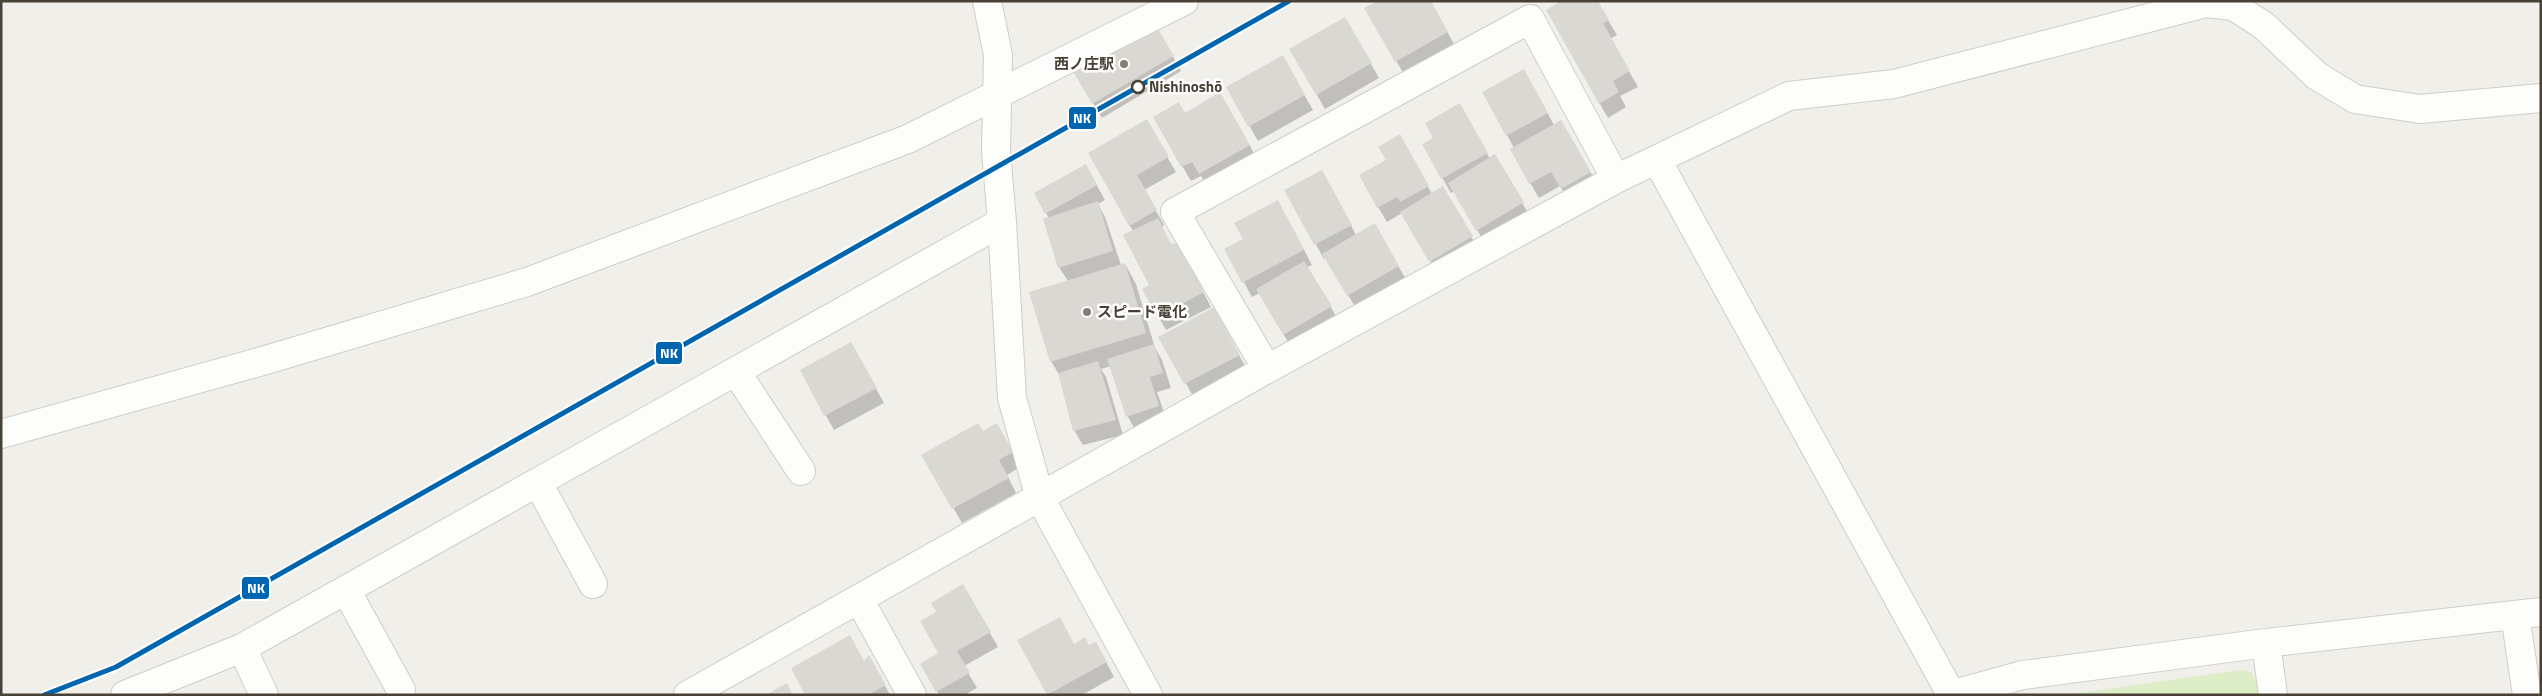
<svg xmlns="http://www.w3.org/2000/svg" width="2542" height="696" viewBox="0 0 2542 696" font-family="'Titillium Web','Noto Sans JP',sans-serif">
	<rect width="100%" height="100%" fill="#f0efea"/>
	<path fill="#dcedc8" d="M 2241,670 L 2251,672 L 2264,695 L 2066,695 Z"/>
	<path fill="#0003" d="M 1429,1 L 1456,47 L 1405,76 L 1366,9 Z
		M 1597,2 L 1617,35 L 1610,39 L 1638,87 L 1620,96 L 1626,107 L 1608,118 L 1547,10 L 1592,5 Z
		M 1345,19 L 1379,78 L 1325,109 L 1291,49 Z
		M 1155,25 L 1181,71 L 1102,118 L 1075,73 Z
		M 1282,57 L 1313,110 L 1258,141 L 1228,88 Z
		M 1532,85 L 1554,125 L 1561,121 L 1599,187 L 1571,203 L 1560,186 L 1539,198 L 1511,150 L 1514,148 L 1507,135 Z
		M 1220,94 L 1258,160 L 1208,188 L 1201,176 L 1191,181 L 1154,118 L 1185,114 Z
		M 1459,105 L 1490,159 L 1495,156 L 1531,218 L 1486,245 L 1454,191 L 1451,193 L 1423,145 L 1435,138 Z
		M 1146,121 L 1176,172 L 1144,190 L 1164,225 L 1162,227 L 1171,246 L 1186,259 L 1211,307 L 1166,330 L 1158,316 L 1133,231 L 1090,153 Z
		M 1400,136 L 1432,194 L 1443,188 L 1480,252 L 1439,276 L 1402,213 L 1387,222 L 1378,207 L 1387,160 Z
		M 1086,166 L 1105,200 L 1098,204 L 1105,217 L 1121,265 L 1125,264 L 1136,284 L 1155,348 L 1162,360 L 1171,388 L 1157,392 L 1167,421 L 1136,431 L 1128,417 L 1111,366 L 1101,369 L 1106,377 L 1123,435 L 1083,445 L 1074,430 L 1061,378 L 1051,361 L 1068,281 L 1059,267 L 1049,218 L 1035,194 Z
		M 1330,186 L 1356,235 L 1374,225 L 1407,281 L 1357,310 L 1326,258 L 1324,259 L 1286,191 Z
		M 1286,216 L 1312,265 L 1307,267 L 1339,321 L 1292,349 L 1260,293 L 1252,297 L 1226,249 Z
		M 1222,323 L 1247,370 L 1194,398 L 1160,337 Z
		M 859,358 L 884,403 L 834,430 L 801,371 Z
		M 997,425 L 1020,467 L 1007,475 L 1016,493 L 962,523 L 923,455 L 982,432 Z
		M 963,586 L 998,647 L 964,666 L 977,688 L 964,695 L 939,695 L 921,664 L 940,654 L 937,612 Z
		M 1019,641 L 1089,647 L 1104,658 L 1114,677 L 1082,695 L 1048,695 Z
		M 864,662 L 877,671 L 890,695 L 807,695 Z"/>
	<path fill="#dad8d2" d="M 1377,1 L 1431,1 L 1448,32 L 1395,62 L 1364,8 Z
		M 1561,1 L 1591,1 L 1592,3 L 1598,1 L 1609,20 L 1603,23 L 1630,71 L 1613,81 L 1619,92 L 1599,104 L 1546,10 Z
		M 1345,17 L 1372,63 L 1316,95 L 1289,49 Z
		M 1155,24 L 1174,56 L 1092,104 L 1074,73 Z
		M 1283,55 L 1305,95 L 1248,127 L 1226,87 Z
		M 1524,69 L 1548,113 L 1506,136 L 1482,92 Z
		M 1220,92 L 1250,145 L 1199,174 L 1192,162 L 1181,167 L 1153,117 L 1179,102 L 1185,113 Z
		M 1460,103 L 1488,153 L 1441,179 L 1422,144 L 1433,138 L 1425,123 Z
		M 1147,119 L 1169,157 L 1137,175 L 1157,210 L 1129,226 L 1088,153 Z
		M 1561,120 L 1591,172 L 1561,189 L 1551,172 L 1529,184 L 1510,149 Z
		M 1400,134 L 1429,186 L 1400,202 L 1397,197 L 1377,208 L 1359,175 L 1386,160 L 1378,147 Z
		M 1495,154 L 1524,202 L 1476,231 L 1448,183 Z
		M 1086,164 L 1097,185 L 1045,214 L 1034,193 Z
		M 1322,170 L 1352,225 L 1314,245 L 1284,190 Z
		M 1443,186 L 1473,236 L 1429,262 L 1400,212 Z
		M 1278,200 L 1304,250 L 1242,283 L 1224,249 L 1243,239 L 1234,223 Z
		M 1098,201 L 1113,251 L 1058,268 L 1043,219 Z
		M 1158,218 L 1171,244 L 1178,243 L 1204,292 L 1157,317 L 1142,289 L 1149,285 L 1123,235 Z
		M 1375,223 L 1399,266 L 1347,296 L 1322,254 Z
		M 1304,261 L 1332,306 L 1283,335 L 1256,289 Z
		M 1125,263 L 1146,333 L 1050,362 L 1029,292 Z
		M 1214,307 L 1240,355 L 1184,384 L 1158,337 Z
		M 851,342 L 877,388 L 824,416 L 800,370 Z
		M 1154,344 L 1163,373 L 1150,377 L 1159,406 L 1126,417 L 1107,359 Z
		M 1098,361 L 1116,420 L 1073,431 L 1058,373 Z
		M 978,423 L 983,431 L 997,423 L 1013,452 L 999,460 L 1009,478 L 952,509 L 921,455 Z
		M 963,584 L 991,632 L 957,651 L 970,673 L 936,692 L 920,664 L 938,653 L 920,621 L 936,612 L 931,603 Z
		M 1060,617 L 1074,644 L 1085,637 L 1089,645 L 1096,642 L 1107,662 L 1047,695 L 1017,640 Z
		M 850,635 L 864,661 L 869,655 L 886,685 L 868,695 L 805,695 L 791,668 Z
		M 787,683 L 793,695 L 766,695 Z"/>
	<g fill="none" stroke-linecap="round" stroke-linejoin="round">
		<g stroke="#cfcdc7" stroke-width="30">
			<path id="minor" d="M 987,1 L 998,55 L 996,151 L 1002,222 L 1012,398 L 1040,498 L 1148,695
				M 1657,160 L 1951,694
				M 1267,369 L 1175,212 L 1530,19 L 1616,179
				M 737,373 L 801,471
				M 1,434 L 266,360 L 527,282 L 908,139 L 1184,1
				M 538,483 L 593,584
				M 346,590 L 401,690
				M 859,599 L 912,695
				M 2515,615 L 2527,695
				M 2266,643 L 2273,695
				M 242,648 L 264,695
				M 125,695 L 242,648 L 1002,222
				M 688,695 L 1267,369 L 1616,179 L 1789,96 L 1894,84 L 2206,3 L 2233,6 L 2263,25 L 2317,76 L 2355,99 L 2420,109 L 2541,98
				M 1950,695 L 2023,675 L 2266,643 L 2541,612"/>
		</g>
		<use href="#minor" stroke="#fdfdfc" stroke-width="28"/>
		<g stroke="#fff" stroke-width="9">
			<path id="rail-1" d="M 44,695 L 116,667 L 1289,1"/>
		</g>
		<use href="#rail-1" stroke="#0065af" stroke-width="5"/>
	</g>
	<g fill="#837e74" stroke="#fff" stroke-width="2">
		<circle cx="1124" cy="64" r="5"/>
		<circle cx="1087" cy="312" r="5"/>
	</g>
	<circle fill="#fff" stroke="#484135" stroke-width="2.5" cx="1138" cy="87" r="6"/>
	<g text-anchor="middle" stroke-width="5" stroke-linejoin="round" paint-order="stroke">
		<g font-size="15" font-weight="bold" fill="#484135" stroke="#fff" text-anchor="end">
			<text x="1114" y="69">西ノ庄駅</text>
			<text x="1097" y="317" text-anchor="start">スピード電化</text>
		</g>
		<g font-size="15" font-weight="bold" fill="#484135" stroke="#fff" text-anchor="start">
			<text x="1149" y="92">Nishinoshō</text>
		</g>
	</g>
	<g stroke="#fff" stroke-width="2">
		<rect x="1068" y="106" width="29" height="24" rx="5" fill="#0065af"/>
		<rect x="655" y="341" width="28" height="24" rx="5" fill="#0065af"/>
		<rect x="241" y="576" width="29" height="24" rx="5" fill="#0065af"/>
	</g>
	<g font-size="14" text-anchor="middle" font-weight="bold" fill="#fff">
		<text x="1082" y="123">NK</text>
		<text x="669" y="358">NK</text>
		<text x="256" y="593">NK</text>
	</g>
	<rect width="2542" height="696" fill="none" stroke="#484135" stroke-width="5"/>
</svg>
